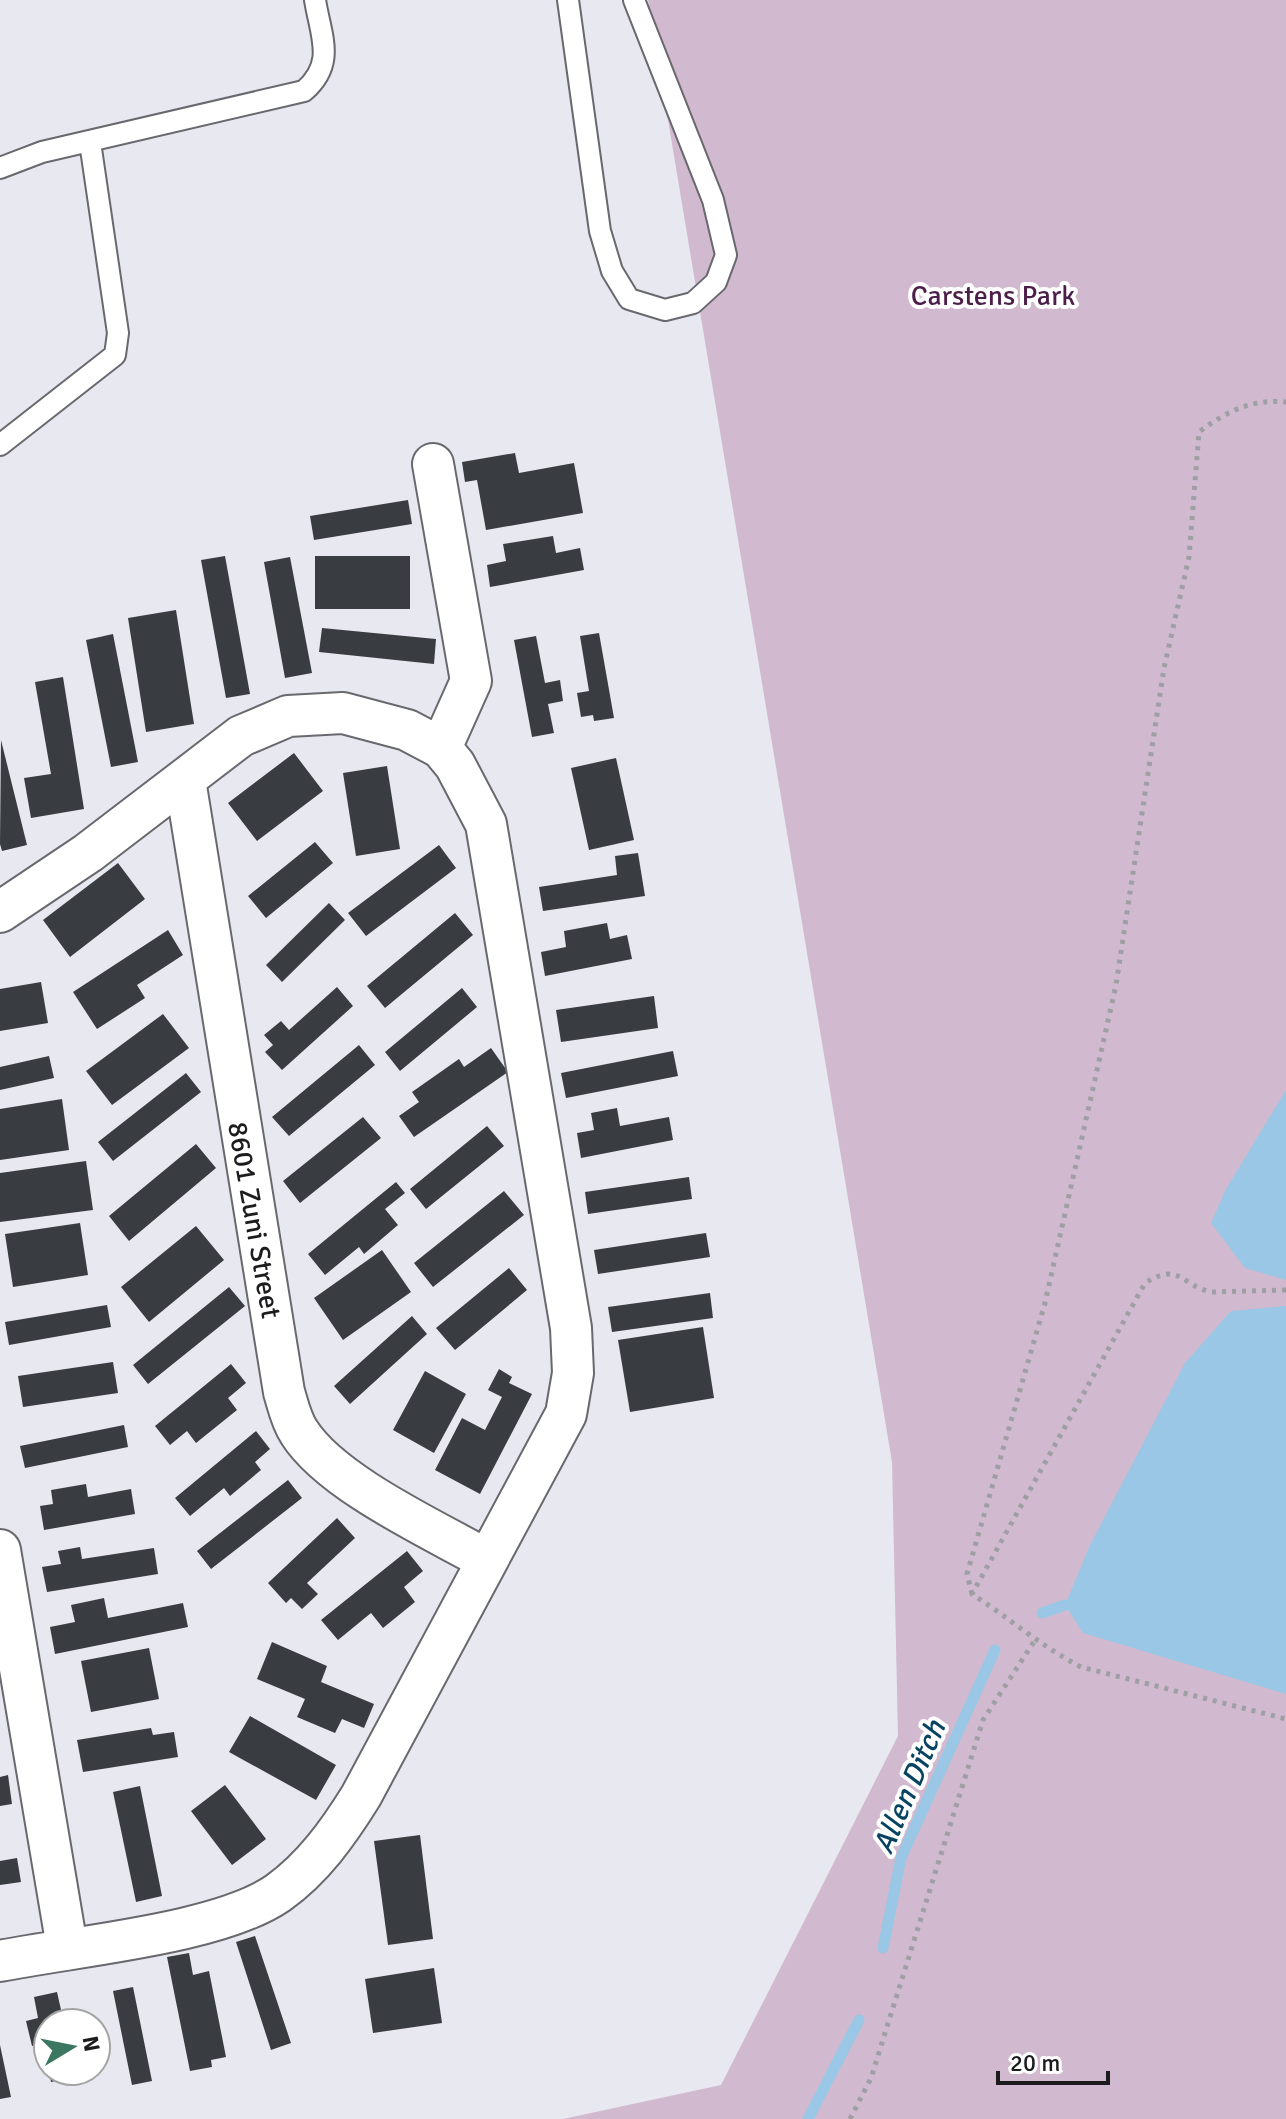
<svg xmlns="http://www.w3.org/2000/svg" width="1286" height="2119" viewBox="0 0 1286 2119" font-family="Signika,sans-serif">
	<rect width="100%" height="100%" fill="#e8e9f0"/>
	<path fill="#d1b9cf" d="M 648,0 L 1286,0 L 1286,2119 L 563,2119 L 721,2085 L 898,1736 L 892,1462 Z"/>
	<path fill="#99c7e5" d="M 1286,1090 L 1286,1280 L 1245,1268 L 1211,1223 L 1226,1189 Z
		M 1286,1306 L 1286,1694 L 1083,1633 L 1065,1605 L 1090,1545 L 1185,1363 L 1231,1311 Z"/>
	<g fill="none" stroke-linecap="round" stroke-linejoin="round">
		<path stroke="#99c7e5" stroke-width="11" d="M 1042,1613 L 1065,1605
			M 883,1948 L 901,1858 L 995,1650
			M 808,2119 L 859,2020"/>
	</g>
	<path fill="#393c41" d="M 515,453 L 519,473 L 574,463 L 583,513 L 486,530 L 477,480 L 465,482 L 462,462 Z
		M 408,500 L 412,524 L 314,540 L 310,516 Z
		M 553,536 L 556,553 L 580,548 L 584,570 L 490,587 L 487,565 L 506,561 L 503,544 Z
		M 225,556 L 250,694 L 226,698 L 201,560 Z
		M 315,556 L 410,556 L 410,609 L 315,609 Z
		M 290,557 L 312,673 L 285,678 L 264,562 Z
		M 176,610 L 194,724 L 146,732 L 128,618 Z
		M 322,628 L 436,639 L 434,664 L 319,652 Z
		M 599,633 L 614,718 L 594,721 L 593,715 L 581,717 L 577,693 L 589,691 L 580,636 Z
		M 113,634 L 138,762 L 111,767 L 86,640 Z
		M 536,636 L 545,683 L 560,680 L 563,701 L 548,704 L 554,733 L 532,737 L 514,640 Z
		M 63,677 L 84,809 L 31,818 L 24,778 L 51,774 L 35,682 Z
		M 1,740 L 27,845 L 2,851 L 0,844 Z
		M 294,753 L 323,791 L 257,841 L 228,803 Z
		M 616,758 L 634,840 L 589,850 L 571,768 Z
		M 387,766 L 400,849 L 356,856 L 343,773 Z
		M 315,842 L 333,863 L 266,918 L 248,896 Z
		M 439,845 L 456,868 L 366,936 L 348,913 Z
		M 638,853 L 645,896 L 543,911 L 539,887 L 617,875 L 615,856 Z
		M 118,863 L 145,899 L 70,957 L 43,920 Z
		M 329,903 L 345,920 L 282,982 L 266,965 Z
		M 455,913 L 473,935 L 385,1008 L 367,986 Z
		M 607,923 L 610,939 L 627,935 L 632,959 L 545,976 L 541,952 L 566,947 L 564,931 Z
		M 168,930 L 183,955 L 137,985 L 145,998 L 97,1029 L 73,992 Z
		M 41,982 L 48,1023 L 0,1031 L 0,989 Z
		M 337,987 L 353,1006 L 282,1070 L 265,1052 L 273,1045 L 264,1035 L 281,1021 L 289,1030 Z
		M 462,988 L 477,1007 L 400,1071 L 385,1052 Z
		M 654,996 L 658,1028 L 561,1042 L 556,1010 Z
		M 163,1014 L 189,1048 L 112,1105 L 86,1071 Z
		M 359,1045 L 375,1065 L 289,1136 L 272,1117 Z
		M 491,1048 L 508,1072 L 414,1137 L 399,1116 L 419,1102 L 412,1092 L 459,1059 L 464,1067 Z
		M 673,1051 L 678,1076 L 566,1098 L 561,1073 Z
		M 49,1056 L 54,1078 L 0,1090 L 0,1067 Z
		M 186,1073 L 201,1092 L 113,1161 L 98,1142 Z
		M 62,1099 L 69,1150 L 0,1160 L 0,1109 Z
		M 617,1108 L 620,1126 L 669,1117 L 673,1140 L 581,1158 L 577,1133 L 594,1130 L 591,1113 Z
		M 363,1117 L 381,1138 L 300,1203 L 283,1181 Z
		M 487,1126 L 504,1146 L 426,1209 L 410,1189 Z
		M 196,1144 L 216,1168 L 129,1241 L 109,1216 Z
		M 86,1161 L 93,1210 L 0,1222 L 0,1173 Z
		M 689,1177 L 692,1199 L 588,1214 L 585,1192 Z
		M 396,1182 L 405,1193 L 385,1209 L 398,1225 L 364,1254 L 359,1247 L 325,1275 L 308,1254 Z
		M 504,1191 L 524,1215 L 433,1287 L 414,1263 Z
		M 80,1223 L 88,1275 L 13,1287 L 5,1234 Z
		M 196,1226 L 224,1260 L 149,1322 L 121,1287 Z
		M 706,1233 L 710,1257 L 598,1274 L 594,1250 Z
		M 382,1250 L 411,1292 L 343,1340 L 314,1298 Z
		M 509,1268 L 527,1290 L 455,1350 L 436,1328 Z
		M 229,1287 L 245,1306 L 148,1384 L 133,1365 Z
		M 710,1293 L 713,1318 L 612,1332 L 608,1307 Z
		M 107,1305 L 111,1327 L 9,1345 L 5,1322 Z
		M 412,1316 L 427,1334 L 350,1404 L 334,1386 Z
		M 703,1327 L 714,1398 L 630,1412 L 618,1340 Z
		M 113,1362 L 118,1393 L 23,1407 L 18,1376 Z
		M 231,1364 L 246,1383 L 228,1398 L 237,1410 L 196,1443 L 187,1431 L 170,1445 L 155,1426 Z
		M 499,1369 L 512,1377 L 509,1383 L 532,1394 L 480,1494 L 435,1470 L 462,1418 L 485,1430 L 502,1397 L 488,1390 Z
		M 425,1371 L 466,1394 L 434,1453 L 393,1430 Z
		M 124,1425 L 128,1447 L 25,1468 L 20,1446 Z
		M 256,1431 L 270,1449 L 255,1462 L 261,1470 L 230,1496 L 224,1488 L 190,1516 L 175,1498 Z
		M 288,1480 L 302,1498 L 211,1569 L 197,1551 Z
		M 86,1484 L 88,1497 L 131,1489 L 135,1514 L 44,1530 L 40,1506 L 53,1504 L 51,1490 Z
		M 337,1518 L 355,1538 L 307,1583 L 318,1594 L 302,1609 L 291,1598 L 286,1603 L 268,1583 Z
		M 80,1547 L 82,1559 L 154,1548 L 158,1574 L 47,1592 L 42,1567 L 61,1564 L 58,1551 Z
		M 407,1551 L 423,1571 L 404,1587 L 415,1602 L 383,1628 L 371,1613 L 338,1640 L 321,1620 Z
		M 104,1598 L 108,1618 L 183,1603 L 188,1627 L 55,1654 L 50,1627 L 75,1622 L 71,1605 Z
		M 272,1642 L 327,1666 L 321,1682 L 374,1704 L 364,1728 L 342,1719 L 335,1733 L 297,1717 L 305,1699 L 257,1679 Z
		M 149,1648 L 159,1699 L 91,1712 L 81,1661 Z
		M 250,1716 L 336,1765 L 316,1800 L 229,1752 Z
		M 151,1728 L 153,1735 L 174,1732 L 178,1757 L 83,1772 L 77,1740 Z
		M 8,1775 L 12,1804 L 0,1806 L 0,1777 Z
		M 225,1785 L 266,1839 L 232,1865 L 191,1811 Z
		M 140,1786 L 162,1896 L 136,1902 L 113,1792 Z
		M 420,1835 L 433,1939 L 388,1945 L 374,1841 Z
		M 17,1858 L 21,1882 L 0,1885 L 0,1861 Z
		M 255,1936 L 291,2043 L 271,2050 L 236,1942 Z
		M 189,1953 L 193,1975 L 209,1971 L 226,2057 L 211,2060 L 212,2067 L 190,2071 L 167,1957 Z
		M 434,1968 L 442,2023 L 373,2033 L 365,1979 Z
		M 133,1987 L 152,2081 L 132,2085 L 113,1991 Z
		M 57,1992 L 64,2023 L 48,2023 L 47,2059 L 43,2044 L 32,2046 L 26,2021 L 38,2018 L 34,1997 Z
		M 0,2045 L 11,2097 L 0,2099 Z
		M 49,2071 L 73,2071 L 75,2077 L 51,2082 Z"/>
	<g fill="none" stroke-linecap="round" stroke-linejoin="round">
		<g stroke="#68686e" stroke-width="24">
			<path id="lane" d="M 568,0 L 600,231 L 612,271 L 629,299 L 665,310 L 693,303 L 716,282 L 726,255 L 713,200 L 634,0
				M 0,168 L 42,152 L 304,91 C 336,63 321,37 315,0
				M 0,445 L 115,355 L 118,333 L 90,142"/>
		</g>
		<g stroke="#68686e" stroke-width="44">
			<path id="street" d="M 433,464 L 471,681 L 441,748
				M 185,780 L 284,1392 C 288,1405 291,1420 299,1432 C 331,1483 434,1530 487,1560
				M 0,912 L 88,853 L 241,736 L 288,716 L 343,713 L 407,730 L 441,748 L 455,765 L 486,824 L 571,1328 L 573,1373 L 566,1414 L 361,1796 C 338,1833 313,1868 278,1893 C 219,1934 74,1946 0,1961
				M 0,1550 L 67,1947"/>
		</g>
		<path stroke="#9e9fa4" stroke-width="5" stroke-dasharray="4 6" stroke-linecap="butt" d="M 1286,1290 L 1212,1292 C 1181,1286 1180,1261 1145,1283 L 972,1594 C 1009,1618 1042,1647 1081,1667 L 1286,1719
			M 972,1594 L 967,1574 L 1045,1303 L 1116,985 L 1164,668 L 1189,557 L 1199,432 C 1227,411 1251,399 1286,402
			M 850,2119 L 871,2078 L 983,1720 L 1037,1637"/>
		<use href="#lane" stroke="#fff" stroke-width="20"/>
		<use href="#street" stroke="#fff" stroke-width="40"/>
	</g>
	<g text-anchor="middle" stroke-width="8" stroke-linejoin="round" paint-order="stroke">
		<g font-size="28" fill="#4c1e4a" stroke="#fff">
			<text x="993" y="305">Carstens Park</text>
		</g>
		<g font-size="28" fill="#1c1c1e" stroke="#fff">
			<text transform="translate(255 1220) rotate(80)" y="10">8601 Zuni Street</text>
		</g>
		<g font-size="30" font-style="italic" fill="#084461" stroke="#fff">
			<text transform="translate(909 1787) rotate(-67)" y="10">Allen Ditch</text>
		</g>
	</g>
	<g transform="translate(72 2047) rotate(80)"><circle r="38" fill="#ffffff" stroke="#a4a4a5" stroke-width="2"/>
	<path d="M0-6L14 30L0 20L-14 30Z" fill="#3c7762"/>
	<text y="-12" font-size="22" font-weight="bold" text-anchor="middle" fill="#1c1c1e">N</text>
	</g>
	<path d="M998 2071v12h110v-12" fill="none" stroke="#1c1c1e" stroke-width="4"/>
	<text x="1010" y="2071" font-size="24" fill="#1c1c1e" stroke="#ffffff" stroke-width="6" paint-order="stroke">20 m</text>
</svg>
